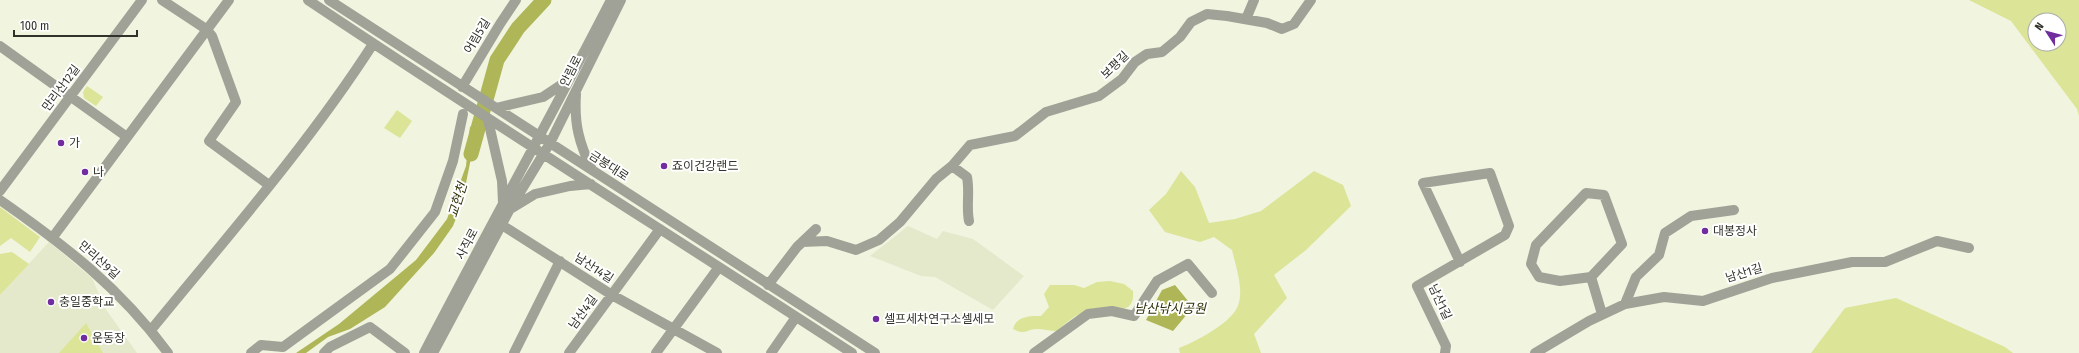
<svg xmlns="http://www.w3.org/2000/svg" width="2079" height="353" viewBox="0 0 2079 353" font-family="'Fira Sans Condensed','Noto Sans KR',sans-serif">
	<rect width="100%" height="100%" fill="#f1f4de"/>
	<path fill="#e5e9cb" d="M 908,226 L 937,239 L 943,231 L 973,239 L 1024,276 L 993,310 L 935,277 L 921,276 L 870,256 Z
		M 49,242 L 92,278 L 105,308 L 137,353 L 0,353 L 0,295 Z"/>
	<path fill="#dce497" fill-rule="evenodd" d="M 1969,0 L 2079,0 L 2079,116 L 2077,109 L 2011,21 ZM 2035,20 L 2059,20 L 2059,44 L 2035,44 Z
		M 87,86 L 103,97 L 96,106 L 84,98 L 83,92 Z
		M 397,110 L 412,121 L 400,138 L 384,128 Z
		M 1181,171 L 1195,187 L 1209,223 L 1235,219 L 1261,211 L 1314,171 L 1343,185 L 1351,206 L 1306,250 L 1274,275 L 1287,298 L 1254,334 L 1261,353 L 1180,353 L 1179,348 C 1195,342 1229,324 1237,308 C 1245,292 1236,267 1232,250 L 1214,237 L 1200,242 L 1165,232 L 1149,210 L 1166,194 Z
		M 0,207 L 40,237 L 30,252 L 11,238 L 0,246 Z
		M 12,252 L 29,264 L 0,295 L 0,254 Z
		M 1110,281 L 1124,284 L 1133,291 C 1135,317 1113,307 1096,308 C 1092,309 1086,311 1082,313 C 1073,316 1064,325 1057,331 C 1050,331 1043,329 1037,329 C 1026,329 1026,336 1013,329 C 1016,316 1030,316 1041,316 L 1049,307 L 1044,294 L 1050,285 L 1074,285 L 1084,288 L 1097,282 Z
		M 1896,298 L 2005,347 L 2013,353 L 1811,353 L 1845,308 Z
		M 86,323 L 103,353 L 59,353 Z"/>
	<path fill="#afb657" d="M 470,126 L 477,138 L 472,153 L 462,203 L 453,226 L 434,253 L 385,307 L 350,329 L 328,337 L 306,353 L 296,353 L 339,324 L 416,260 L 447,219 L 466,166 Z
		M 1175,285 L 1193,307 L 1173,331 L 1146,320 L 1162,290 Z"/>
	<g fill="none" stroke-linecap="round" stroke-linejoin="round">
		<path stroke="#afb657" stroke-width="15" d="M 471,154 L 497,60 L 518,28 L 544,0"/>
		<path stroke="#a0a298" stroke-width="10" d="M 162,0 L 206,29 L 212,36 L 236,102 L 209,141 L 269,185
			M 308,0 C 487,120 671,235 852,353
			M 329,0 L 875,353
			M 1246,19 L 1254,0
			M 0,46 L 127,137
			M 462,87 L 500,24 L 516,0
			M 576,94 C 574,124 579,143 592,170
			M 496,108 L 543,97 L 570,79
			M 488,120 L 502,181 L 503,203
			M 952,166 L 967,177 C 970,192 966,206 969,221
			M 0,191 L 142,0
			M 0,200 C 66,246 120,288 168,353
			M 512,208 L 535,194 L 570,186 L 591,184
			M 502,225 L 612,295 L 717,353
			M 53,237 L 229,0
			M 802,242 L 827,241 L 856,250 L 879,240 L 900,222 L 936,179 L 952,166 L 970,145 L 1015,136 L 1046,112 L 1099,96 L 1122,79 L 1135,62 L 1147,54 L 1162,52 L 1180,37 L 1191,22 L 1207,14 L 1227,16 L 1267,23 L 1282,29 L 1294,24 L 1311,0
			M 1591,277 L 1622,244 L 1604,195 L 1586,193 L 1536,245 L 1531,264 L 1539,277 L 1560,281 L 1591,277 L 1602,314
			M 768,285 L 797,247 L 816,229
			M 1625,304 L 1636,277 L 1659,255 L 1665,233 L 1691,216 L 1734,210
			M 151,330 C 227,237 308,145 373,44
			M 251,353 L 261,345 L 283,347 L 390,269 L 435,212 L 453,161 L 463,114
			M 324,353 L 330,347 L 370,327 L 405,353
			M 424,353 C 485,235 550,119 611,0
			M 433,353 L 510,209 L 550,143 L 621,0
			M 514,353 L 560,261
			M 569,353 L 660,229
			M 656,353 L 719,267
			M 771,353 L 796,317
			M 1034,353 L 1088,314 L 1112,311 L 1134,316 L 1157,281 L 1188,264 L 1212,293
			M 1445,353 L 1446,346 L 1417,286 L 1505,235 L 1509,226 L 1490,173 L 1423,183 L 1460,262
			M 1535,353 L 1589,321 L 1625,304 L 1664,297 L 1703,301 L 1772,278 L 1852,262 L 1885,262 L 1937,241 L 1969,248"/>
	</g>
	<g fill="#712ca0" stroke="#fff" stroke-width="1.5">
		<circle cx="61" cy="143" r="4"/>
		<circle cx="664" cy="166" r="4"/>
		<circle cx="85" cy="172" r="4"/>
		<circle cx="1705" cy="231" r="4"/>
		<circle cx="51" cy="302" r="4"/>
		<circle cx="876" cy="319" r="4"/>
		<circle cx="84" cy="338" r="4"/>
	</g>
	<g text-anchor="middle" stroke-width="4" stroke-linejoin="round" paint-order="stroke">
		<g font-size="12" fill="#31332a" stroke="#fff">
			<text transform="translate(477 36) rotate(-59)" y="4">어림5길</text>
			<text transform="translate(1115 65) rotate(-44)" y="4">보평길</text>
			<text transform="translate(571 71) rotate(-63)" y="4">안림로</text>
			<text transform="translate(61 88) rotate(-53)" y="4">만리산12길</text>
			<text transform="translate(609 166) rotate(33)" y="4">금봉대로</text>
			<text transform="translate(467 244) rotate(-62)" y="4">사직로</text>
			<text transform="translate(99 260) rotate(42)" y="4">만리산9길</text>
			<text transform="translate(594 268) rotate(33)" y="4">남산14길</text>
			<text transform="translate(1744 273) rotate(-17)" y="4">남산1길</text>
			<text transform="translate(1440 302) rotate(65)" y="4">남산1길</text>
			<text transform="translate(583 312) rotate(-54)" y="4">남산4길</text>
		</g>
		<g font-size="12" fill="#31332a" stroke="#fff" text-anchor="start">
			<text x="69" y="147">가</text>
			<text x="672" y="170">죠이건강랜드</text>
			<text x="93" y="176">나</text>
			<text x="1713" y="235">대봉정사</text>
			<text x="59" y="306">충일중학교</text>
			<text x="884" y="323">셀프세차연구소셀세모</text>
			<text x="92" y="342">운동장</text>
		</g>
		<g font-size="13" font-style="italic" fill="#2e3107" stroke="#fff">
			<text transform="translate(457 200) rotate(-73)" y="5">교현천</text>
			<text x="1170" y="313">남산낚시공원</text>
		</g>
	</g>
	<g transform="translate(2047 32) rotate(306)"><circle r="19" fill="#ffffff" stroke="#adadaa"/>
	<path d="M0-3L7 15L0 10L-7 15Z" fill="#712ca0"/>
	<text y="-6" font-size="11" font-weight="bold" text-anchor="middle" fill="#31332a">N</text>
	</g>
	<path d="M14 30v6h123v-6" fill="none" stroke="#31332a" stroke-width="2"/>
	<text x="20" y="30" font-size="12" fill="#31332a" stroke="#ffffff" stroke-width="3" paint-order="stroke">100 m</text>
</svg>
